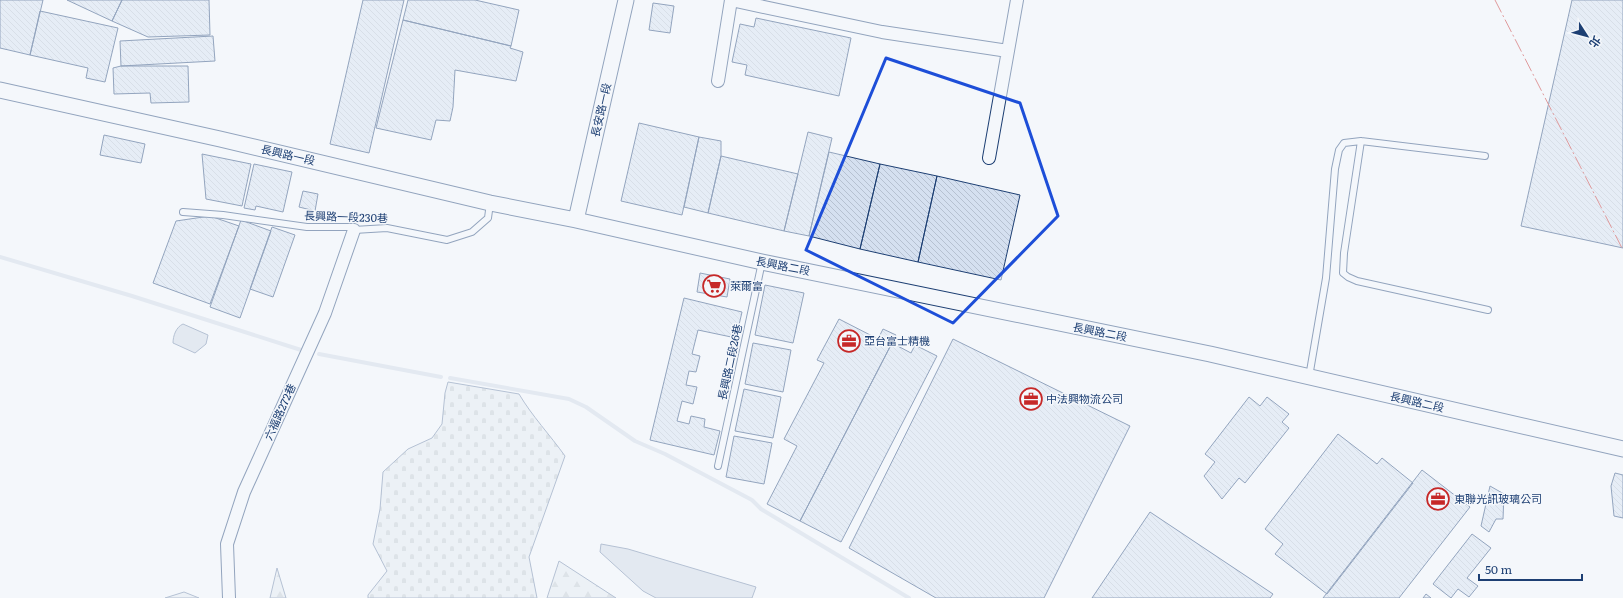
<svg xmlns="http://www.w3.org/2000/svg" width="1623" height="598" viewBox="0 0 1623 598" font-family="Literata,'Noto Sans TC',serif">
	<defs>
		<pattern id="forest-firs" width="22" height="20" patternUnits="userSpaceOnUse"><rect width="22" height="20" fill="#e3e9f0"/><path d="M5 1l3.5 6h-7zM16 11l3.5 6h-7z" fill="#c2c9d1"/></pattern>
		<pattern id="cemetery-stones" width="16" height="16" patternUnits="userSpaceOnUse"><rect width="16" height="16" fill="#e3e9f0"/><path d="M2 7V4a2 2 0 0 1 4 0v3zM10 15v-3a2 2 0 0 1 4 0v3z" fill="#c2c9d1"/></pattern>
		<pattern id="building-back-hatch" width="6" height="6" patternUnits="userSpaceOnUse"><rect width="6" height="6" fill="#d5e0f0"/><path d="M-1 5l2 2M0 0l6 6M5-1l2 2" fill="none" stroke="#b6c1d1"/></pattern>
	</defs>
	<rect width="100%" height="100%" fill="#f4f7fb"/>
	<path fill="url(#forest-firs)" stroke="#687fa3" d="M 559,561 L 616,598 L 547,598 Z
		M 277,568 L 286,598 L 270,598 Z"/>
	<path fill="url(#cemetery-stones)" stroke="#687fa3" d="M 448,382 L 519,394 C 532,416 550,435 565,456 L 529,557 L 537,598 L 368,598 L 368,595 L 387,571 L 373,544 L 380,509 L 383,472 L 408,449 L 432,438 L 442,424 L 445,393 Z"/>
	<path fill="#e3e8f0" stroke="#687fa3" d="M 184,592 L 199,598 L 165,598 Z"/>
	<path fill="#cfd7e4" stroke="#687fa3" d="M 183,324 L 208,335 L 206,344 L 195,353 L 173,343 C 173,336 176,327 183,324 Z
		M 601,544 L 628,549 L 756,587 L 752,598 L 656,598 L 643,591 L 600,552 Z"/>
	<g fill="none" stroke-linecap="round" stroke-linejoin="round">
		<path stroke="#cfd7e4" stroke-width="4" d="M 0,257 L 132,296 L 301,350
			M 319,354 L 441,377
			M 450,378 L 569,399 L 586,407 L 635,441 L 665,454 L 752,500 L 761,509 L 909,598"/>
	</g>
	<path fill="url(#building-back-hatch)" stroke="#1d3f73" d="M 0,0 L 43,0 L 30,55 L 0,48 Z
		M 67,0 L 122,0 L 112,21 Z
		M 122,0 L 209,0 L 210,35 L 148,37 L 112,21 Z
		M 363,0 L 404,0 L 369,153 L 330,144 Z
		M 408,0 L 475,0 L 519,10 L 511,46 L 403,20 Z
		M 1572,0 L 1623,0 L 1623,248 L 1521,226 Z
		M 653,3 L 674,6 L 670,33 L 649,30 Z
		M 40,11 L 118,28 L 105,82 L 86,78 L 88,68 L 30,55 Z
		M 756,18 L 851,38 L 839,96 L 745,75 L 747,65 L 732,62 L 740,24 L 754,27 Z
		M 403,20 L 511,46 L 510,48 L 523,52 L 516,81 L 455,70 L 453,107 L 450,121 L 436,120 L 431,140 L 376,128 Z
		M 213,36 L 215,61 L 121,66 L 120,41 Z
		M 121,66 L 188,66 L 189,102 L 151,103 L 150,93 L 114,94 L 113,68 Z
		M 639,123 L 699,137 L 682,215 L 621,201 Z
		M 808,132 L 832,138 L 809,236 L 784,231 Z
		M 104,135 L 145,144 L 141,163 L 100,155 Z
		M 699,137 L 721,141 L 721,156 L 708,213 L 684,207 Z
		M 829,152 L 880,164 L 860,249 L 809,236 Z
		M 202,154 L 251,164 L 242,206 L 206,199 Z
		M 721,156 L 798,174 L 784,231 L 708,213 Z
		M 254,164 L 292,172 L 283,212 L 256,206 L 255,210 L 244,208 Z
		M 880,164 L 937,176 L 918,262 L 860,249 Z
		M 937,176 L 1020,195 L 1001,280 L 918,262 Z
		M 303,191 L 318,194 L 315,211 L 299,207 Z
		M 210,216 L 239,226 L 210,304 L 153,283 L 176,221 Z
		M 241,220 L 271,231 L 240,318 L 210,307 Z
		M 272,227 L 295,235 L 273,297 L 250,289 Z
		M 700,273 L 730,279 L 727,297 L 697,292 Z
		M 765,285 L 804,293 L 793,343 L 755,335 Z
		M 684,298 L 742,312 L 736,338 L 698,330 L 692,354 L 700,356 L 696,372 L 689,371 L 686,385 L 697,387 L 693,404 L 682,401 L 677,421 L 689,424 L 691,416 L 705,419 L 704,427 L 720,431 L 714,455 L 650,440 Z
		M 839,319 L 878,339 L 883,329 L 896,335 L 800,521 L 767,504 L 797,446 L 784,439 L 824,363 L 817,360 Z
		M 953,339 L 1130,426 L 1044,598 L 936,598 L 849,548 Z
		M 753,343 L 791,350 L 783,392 L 745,384 Z
		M 892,343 L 911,353 L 915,345 L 937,356 L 841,542 L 800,521 Z
		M 744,389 L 781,397 L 773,438 L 735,431 Z
		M 1249,397 L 1260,406 L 1267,397 L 1289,414 L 1282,422 L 1289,428 L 1245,483 L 1239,478 L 1222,499 L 1204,476 L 1215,462 L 1205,454 Z
		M 1338,434 L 1377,464 L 1382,458 L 1413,483 L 1327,594 L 1275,554 L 1283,544 L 1265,529 Z
		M 734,436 L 772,443 L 764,484 L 726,477 Z
		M 1422,470 L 1470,507 L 1399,598 L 1323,598 Z
		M 1615,473 L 1623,475 L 1623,518 L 1614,516 L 1611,486 Z
		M 1490,486 L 1504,494 L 1503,519 L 1496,519 L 1489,532 L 1481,526 Z
		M 1150,512 L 1273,594 L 1270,598 L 1092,598 Z
		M 1472,534 L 1491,548 L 1467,578 L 1478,586 L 1469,597 L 1458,589 L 1451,598 L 1433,584 Z
		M 1426,594 L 1431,598 L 1423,598 Z"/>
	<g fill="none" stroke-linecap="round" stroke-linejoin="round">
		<g stroke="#1d3f73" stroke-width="8">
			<path id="service" d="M 1361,141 L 1344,253 L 1343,273 L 1348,277 L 1357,281 L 1488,310
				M 183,212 L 223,215 L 307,227 L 353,227 L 354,230 L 387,228 L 447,240 L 472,232 L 488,218 L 490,203
				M 1309,377 L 1326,278 L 1335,169 L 1339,150 L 1344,143 L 1361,141 L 1485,156
				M 718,466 L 762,262"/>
		</g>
		<g stroke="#1d3f73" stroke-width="14">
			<path id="minor" d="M 718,81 L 731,0 L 882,32 L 1008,51
				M 989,158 L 1017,0
				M 229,598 L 227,544 L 244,492 L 325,313 L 354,230"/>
		</g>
		<g stroke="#1d3f73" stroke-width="17">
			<path id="tertiary" d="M 0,90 L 220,139 L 490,203 L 576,220 L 762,262 L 1210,354 L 1623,449
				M 576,220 L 626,0"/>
		</g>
		<use href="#service" stroke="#f4f7fb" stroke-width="6"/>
		<use href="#minor" stroke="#f4f7fb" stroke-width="12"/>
		<use href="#tertiary" stroke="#f4f7fb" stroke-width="15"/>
		<path stroke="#c62828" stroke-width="1" stroke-dasharray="14 3 2 3" stroke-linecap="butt" d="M 1495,0 L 1623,250"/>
	</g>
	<path d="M0 0H1623V598H0ZM 886,58 L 1020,103 L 1058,216 L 953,323 L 806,250 Z" fill="#f4f7fb" fill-opacity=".55" fill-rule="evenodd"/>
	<path fill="none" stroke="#1d4ed8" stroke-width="3" stroke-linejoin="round" d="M 886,58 L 1020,103 L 1058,216 L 953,323 L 806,250 Z"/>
	<defs>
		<g id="supermarket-ring" transform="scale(1.15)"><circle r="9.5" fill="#f4f7fb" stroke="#c62828" stroke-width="1.5"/><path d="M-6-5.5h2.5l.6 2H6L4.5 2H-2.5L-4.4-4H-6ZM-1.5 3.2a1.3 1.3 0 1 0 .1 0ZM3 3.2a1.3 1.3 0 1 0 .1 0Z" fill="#c62828"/></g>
		<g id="office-ring" transform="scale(1.15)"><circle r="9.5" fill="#f4f7fb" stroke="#c62828" stroke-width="1.5"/><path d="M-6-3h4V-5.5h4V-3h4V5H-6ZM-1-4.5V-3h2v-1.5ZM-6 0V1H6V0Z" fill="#c62828"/></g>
	</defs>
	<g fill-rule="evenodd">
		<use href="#supermarket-ring" x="714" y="286"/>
		<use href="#office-ring" x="849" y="341"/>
		<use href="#office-ring" x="1031" y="399"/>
		<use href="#office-ring" x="1438" y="499"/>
	</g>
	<g text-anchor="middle" stroke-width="3" stroke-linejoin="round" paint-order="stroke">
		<g font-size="11" fill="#1d3f73" stroke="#f4f7fb">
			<text transform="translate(601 110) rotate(-77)" y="4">長安路一段</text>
			<text transform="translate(288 155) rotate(13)" y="4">長興路一段</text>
			<text transform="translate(346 217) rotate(2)" y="4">長興路一段230巷</text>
			<text transform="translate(783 266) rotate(11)" y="4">長興路二段</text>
			<text transform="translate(1100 332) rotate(11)" y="4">長興路二段</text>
			<text transform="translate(730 362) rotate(-78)" y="4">長興路二段26巷</text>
			<text transform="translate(1417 402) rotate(13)" y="4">長興路二段</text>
			<text transform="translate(280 412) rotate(-66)" y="4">六福路272巷</text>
		</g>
		<g font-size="11" fill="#1d3f73" stroke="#f4f7fb" text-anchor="start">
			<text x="730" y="290">萊爾富</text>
			<text x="864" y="345">亞台富士精機</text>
			<text x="1046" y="403">中法興物流公司</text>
			<text x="1454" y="503">東聯光訊玻璃公司</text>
		</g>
	</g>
	<g transform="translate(1587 36) rotate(126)" stroke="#f4f7fb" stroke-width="3" paint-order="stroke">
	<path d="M0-3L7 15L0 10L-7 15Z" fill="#1d3f73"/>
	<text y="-6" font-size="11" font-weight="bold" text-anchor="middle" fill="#1d3f73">北</text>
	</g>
	<path d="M1479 574v6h103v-6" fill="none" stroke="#1d3f73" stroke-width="2"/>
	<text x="1485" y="574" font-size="12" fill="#1d3f73" stroke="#f4f7fb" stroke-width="3" paint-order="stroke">50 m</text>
</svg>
